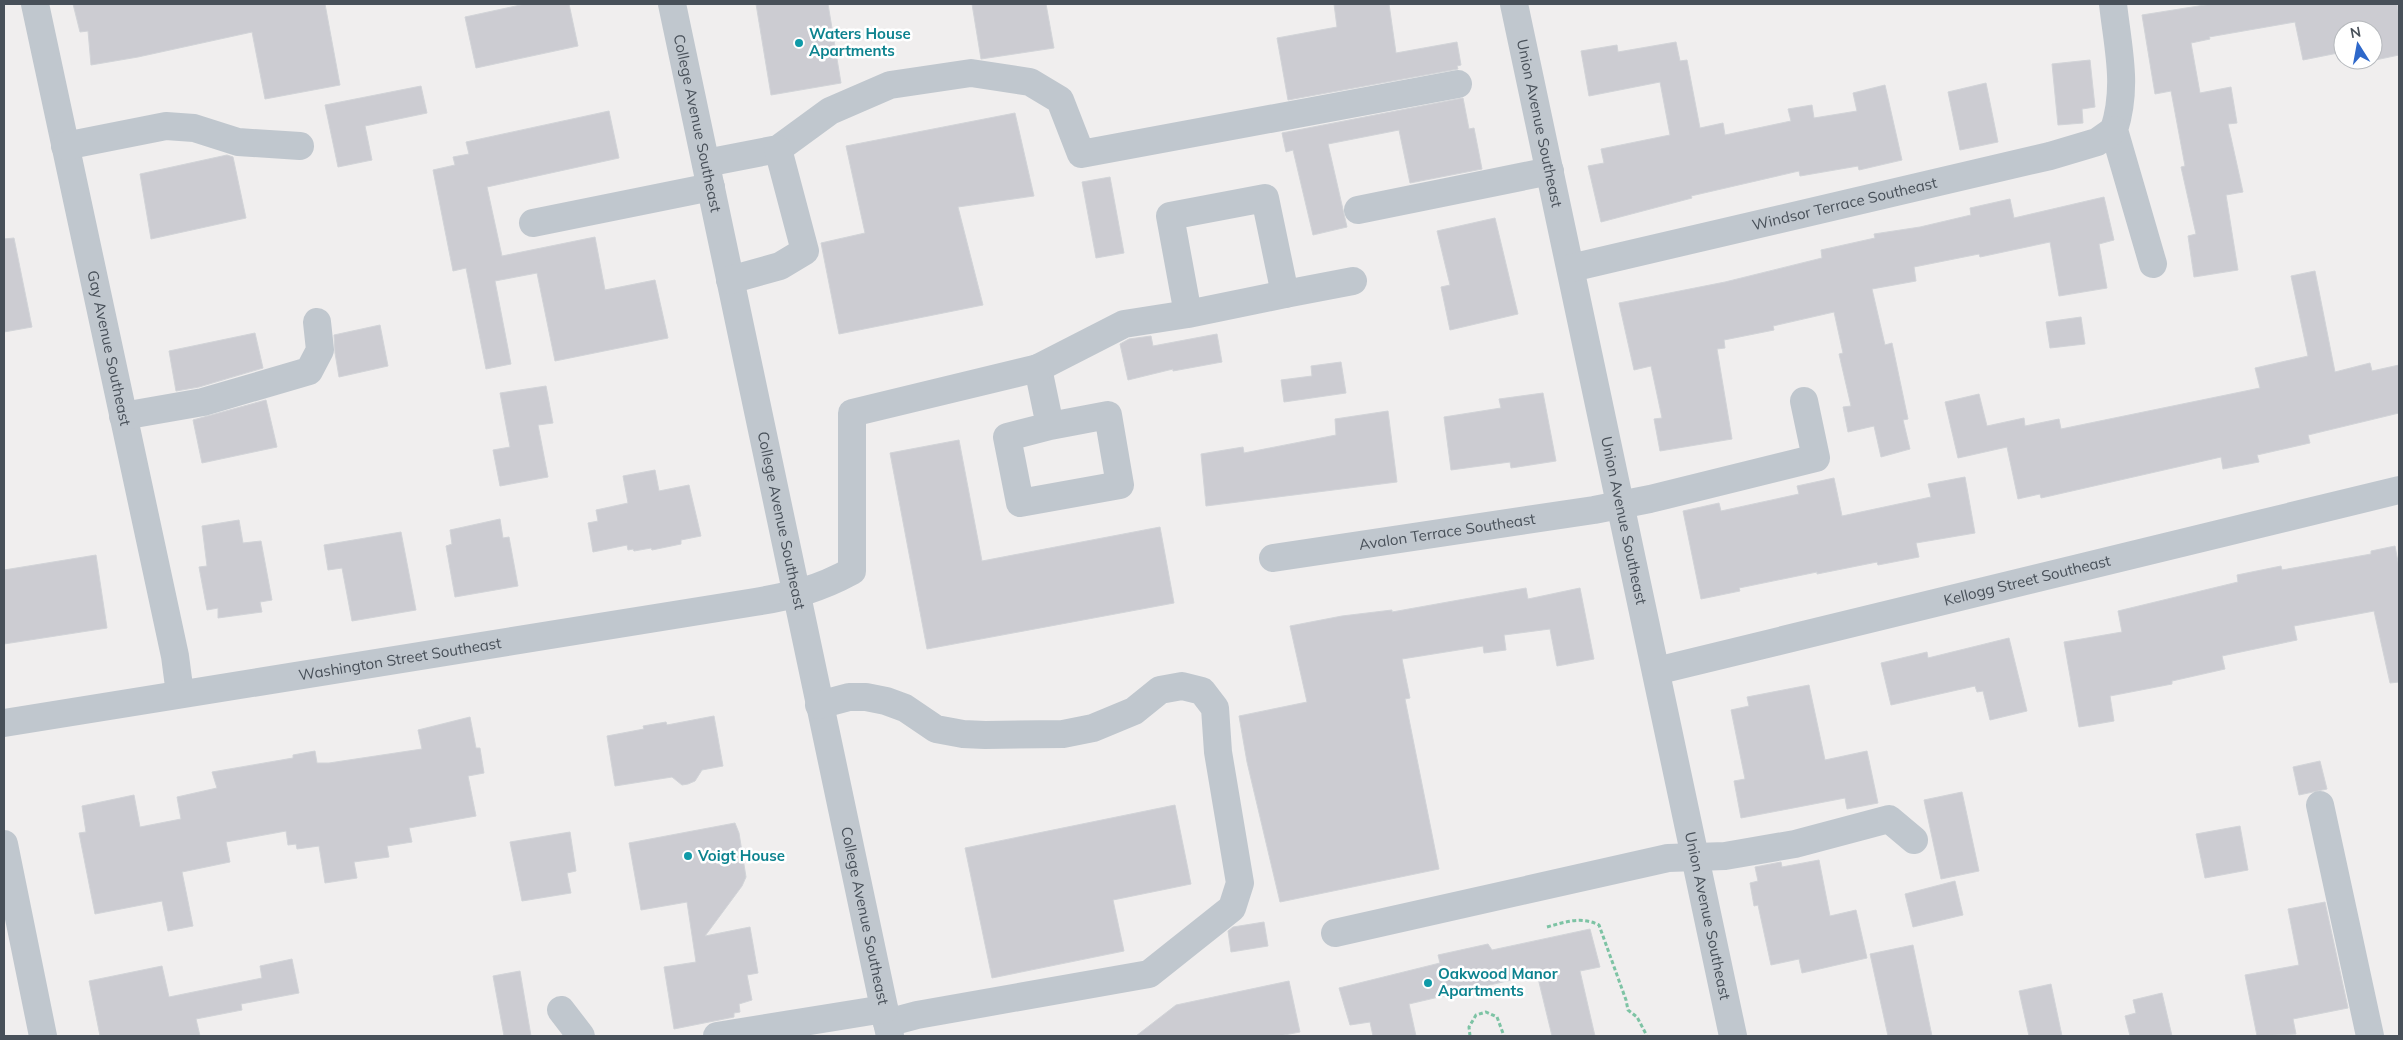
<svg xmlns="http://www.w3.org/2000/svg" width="2403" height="1040" viewBox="0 0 2403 1040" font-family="Mulish,sans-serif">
	<rect width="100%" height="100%" fill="#f0eeee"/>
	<path fill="#ccccd2" stroke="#d2d4d8" d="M 73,4 L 325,4 L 340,85 L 265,99 L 252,32 L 138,57 L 91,65 L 88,31 L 80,32 Z
		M 525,4 L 569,4 L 578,46 L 476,68 L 465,17 Z
		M 756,4 L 828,4 L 841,83 L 771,95 Z
		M 972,4 L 1046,4 L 1054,48 L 981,59 Z
		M 1334,4 L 1389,4 L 1396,53 L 1457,42 L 1461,65 L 1457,66 L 1458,69 L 1288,100 L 1277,38 L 1337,27 Z
		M 2211,4 L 2397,4 L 2399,16 L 2399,55 L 2347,66 L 2346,60 L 2373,60 L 2373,30 L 2343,30 L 2343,52 L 2303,60 L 2295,22 L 2209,37 L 2210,39 L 2191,43 L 2200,93 L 2231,87 L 2237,123 L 2228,124 L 2243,192 L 2226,195 L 2238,270 L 2194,277 L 2188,236 L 2196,234 L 2181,167 L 2185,166 L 2171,91 L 2155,94 L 2142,15 Z
		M 1676,42 L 1680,61 L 1687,60 L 1700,128 L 1723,123 L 1725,135 L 1791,121 L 1788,109 L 1812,105 L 1814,118 L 1857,111 L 1853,93 L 1885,85 L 1902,160 L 1859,170 L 1858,166 L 1800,176 L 1799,171 L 1691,196 L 1692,198 L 1601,222 L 1588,166 L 1604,163 L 1601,149 L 1670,135 L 1660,82 L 1589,96 L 1581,51 L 1617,45 L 1618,52 Z
		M 2090,60 L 2095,107 L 2082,109 L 2083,123 L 2058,125 L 2052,64 Z
		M 1986,83 L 1998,142 L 1960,150 L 1948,92 Z
		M 421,86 L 427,113 L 365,126 L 372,160 L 338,167 L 325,105 Z
		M 1463,98 L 1469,129 L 1474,128 L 1482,169 L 1410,183 L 1399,130 L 1328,144 L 1347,227 L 1313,235 L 1293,150 L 1286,152 L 1282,133 Z
		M 609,111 L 619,158 L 487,187 L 500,247 L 502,256 L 595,237 L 605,290 L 655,280 L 668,338 L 555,361 L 537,273 L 495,281 L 511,364 L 486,369 L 466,268 L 453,271 L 433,170 L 455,165 L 453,157 L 469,154 L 466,142 Z
		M 1015,113 L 1034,196 L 958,207 L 983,305 L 839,334 L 821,243 L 865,233 L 846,146 Z
		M 227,155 L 233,157 L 246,218 L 151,239 L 140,174 Z
		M 1110,177 L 1124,253 L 1096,258 L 1082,182 Z
		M 2104,197 L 2114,240 L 2099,244 L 2107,288 L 2059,296 L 2050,242 L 1980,257 L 1979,254 L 1914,267 L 1916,281 L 1872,289 L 1885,345 L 1892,343 L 1908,419 L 1903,420 L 1910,449 L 1881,457 L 1874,426 L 1848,432 L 1843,407 L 1851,406 L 1839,354 L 1843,353 L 1834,312 L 1773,326 L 1774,330 L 1724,340 L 1725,348 L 1717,349 L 1732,439 L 1660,451 L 1654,419 L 1662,418 L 1651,366 L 1634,370 L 1619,303 L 1725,282 L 1822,258 L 1821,250 L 1875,238 L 1874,234 L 1920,227 L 1971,215 L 1970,208 L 2010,199 L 2014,218 Z
		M 1495,218 L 1518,314 L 1450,330 L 1441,287 L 1450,285 L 1437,231 Z
		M 14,238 L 32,327 L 4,332 L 4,239 Z
		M 2315,271 L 2335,372 L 2370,363 L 2372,371 L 2399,365 L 2399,413 L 2308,435 L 2310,443 L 2257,455 L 2259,462 L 2223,469 L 2221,457 L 2041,498 L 2040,494 L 2018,499 L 2007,447 L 1958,458 L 1945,402 L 1979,394 L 1987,426 L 2024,418 L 2025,426 L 2059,419 L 2061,429 L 2260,388 L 2255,368 L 2308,356 L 2291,276 Z
		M 2081,317 L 2085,344 L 2050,348 L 2046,322 Z
		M 380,325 L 388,366 L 339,377 L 335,353 L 334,335 Z
		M 255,333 L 263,368 L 199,387 L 176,391 L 169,351 Z
		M 1217,334 L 1222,362 L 1173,371 L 1173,369 L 1128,380 L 1120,344 L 1129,339 L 1151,336 L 1153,346 Z
		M 1341,362 L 1346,393 L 1284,402 L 1281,380 L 1312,376 L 1311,366 Z
		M 546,386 L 553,423 L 538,425 L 548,477 L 500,486 L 493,450 L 510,447 L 500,393 Z
		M 1543,393 L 1556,461 L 1511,468 L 1510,462 L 1451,470 L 1444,417 L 1501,408 L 1499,399 Z
		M 266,400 L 277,447 L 202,463 L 193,420 Z
		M 1388,411 L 1397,482 L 1206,506 L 1201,454 L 1243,447 L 1244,453 L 1336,435 L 1335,419 Z
		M 959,440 L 982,561 L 1160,527 L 1174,603 L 927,649 L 890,453 Z
		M 655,470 L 659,491 L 689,485 L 701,536 L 681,540 L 681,544 L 652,550 L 651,548 L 634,551 L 633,549 L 628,550 L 627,545 L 593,552 L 588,523 L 598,521 L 596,510 L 628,503 L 623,476 Z
		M 1965,477 L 1975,533 L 1916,543 L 1919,557 L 1878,565 L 1877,562 L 1817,574 L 1817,572 L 1739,588 L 1740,591 L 1701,599 L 1683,511 L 1719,503 L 1721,511 L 1799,494 L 1797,486 L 1834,478 L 1842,516 L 1931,497 L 1928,484 Z
		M 500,519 L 503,538 L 509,537 L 518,586 L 455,597 L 446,546 L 452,544 L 450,530 Z
		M 239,520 L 243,543 L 261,541 L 272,600 L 260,602 L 262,612 L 218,618 L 218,608 L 207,610 L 199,567 L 207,566 L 202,526 Z
		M 401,532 L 416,610 L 352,621 L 342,568 L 328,570 L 324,545 Z
		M 2395,546 L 2399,567 L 2399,682 L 2390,683 L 2374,611 L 2294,626 L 2297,640 L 2222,656 L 2225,669 L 2172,681 L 2172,684 L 2110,696 L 2114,721 L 2079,727 L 2064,642 L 2122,632 L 2118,611 L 2238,582 L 2237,575 L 2281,566 L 2282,570 L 2371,554 L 2371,551 Z
		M 96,555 L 107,628 L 4,644 L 4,570 Z
		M 1526,588 L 1528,599 L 1580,588 L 1594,659 L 1557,666 L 1550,629 L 1504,635 L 1506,650 L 1484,653 L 1483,646 L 1402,659 L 1410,698 L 1405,699 L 1439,869 L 1280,902 L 1247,762 L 1239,716 L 1307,702 L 1290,626 L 1342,616 L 1392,610 L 1392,612 Z
		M 2009,638 L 2027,711 L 1990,720 L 1983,691 L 1977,692 L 1975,686 L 1891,705 L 1881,663 L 1927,652 L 1928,658 Z
		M 1809,685 L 1825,760 L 1867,751 L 1878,803 L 1847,809 L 1845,798 L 1741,818 L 1734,781 L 1745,779 L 1731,710 L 1749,706 L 1747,697 Z
		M 714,716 L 723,766 L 702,770 L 695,781 L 688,784 L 682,785 L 672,777 L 615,786 L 607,736 L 644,729 L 643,726 L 666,722 L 667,725 Z
		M 470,717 L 476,748 L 480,748 L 484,773 L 468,776 L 476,816 L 409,828 L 412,842 L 387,846 L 389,857 L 354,862 L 357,878 L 325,883 L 319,846 L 297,849 L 296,844 L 288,845 L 286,831 L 226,842 L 230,862 L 182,872 L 193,926 L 168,931 L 162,901 L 95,914 L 79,833 L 86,832 L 82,806 L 134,795 L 140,827 L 181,819 L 177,797 L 217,788 L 212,772 L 293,758 L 293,755 L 315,751 L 317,763 L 329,763 L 422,749 L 418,730 Z
		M 2320,761 L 2327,789 L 2299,795 L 2293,767 Z
		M 1962,792 L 1979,871 L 1941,879 L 1924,800 Z
		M 1175,805 L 1191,884 L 1113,900 L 1124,951 L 992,978 L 965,848 Z
		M 735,823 L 739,833 L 746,877 L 742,886 L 705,936 L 750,927 L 758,973 L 747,975 L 752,1000 L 739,1004 L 740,1012 L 734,1013 L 734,1017 L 674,1029 L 664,967 L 696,962 L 687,902 L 641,910 L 629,843 Z
		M 2240,826 L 2248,870 L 2205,878 L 2196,834 Z
		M 570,832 L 576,871 L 567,873 L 571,893 L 522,901 L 510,842 Z
		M 1819,860 L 1830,916 L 1856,910 L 1867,958 L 1802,973 L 1799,959 L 1771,965 L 1758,905 L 1754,906 L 1750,883 L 1758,881 L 1755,867 L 1781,862 L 1782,867 Z
		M 1955,881 L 1963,915 L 1913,927 L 1905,894 Z
		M 2325,902 L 2348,1008 L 2293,1019 L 2296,1034 L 2257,1036 L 2245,975 L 2299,965 L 2288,909 Z
		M 1264,922 L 1268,946 L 1231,952 L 1228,931 L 1233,927 Z
		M 1590,929 L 1600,967 L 1580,971 L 1595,1036 L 1552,1036 L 1537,974 L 1409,1004 L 1416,1036 L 1373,1036 L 1370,1022 L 1350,1025 L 1339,988 L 1440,963 L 1438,955 L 1488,944 L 1492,950 Z
		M 1913,945 L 1932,1036 L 1888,1036 L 1870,954 Z
		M 292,959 L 299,993 L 241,1004 L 242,1010 L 196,1019 L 200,1036 L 100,1036 L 89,981 L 162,966 L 169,997 L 262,978 L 260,966 Z
		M 520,971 L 531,1036 L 504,1036 L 493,976 Z
		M 1289,981 L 1300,1032 L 1279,1036 L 1136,1036 L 1176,1005 Z
		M 2051,984 L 2062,1036 L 2029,1036 L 2019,991 Z
		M 2162,993 L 2172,1036 L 2130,1036 L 2125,1016 L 2136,1013 L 2133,1000 Z"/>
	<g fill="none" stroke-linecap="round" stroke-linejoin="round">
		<path stroke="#7dc3a4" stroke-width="3" stroke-dasharray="4 2.5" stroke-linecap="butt" d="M 1547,927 C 1565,922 1581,916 1599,925 L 1626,1000 L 1628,1010 L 1637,1017 L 1647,1036
			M 1470,1036 L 1469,1027 L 1476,1015 L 1486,1012 L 1497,1017 L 1504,1036"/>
		<g stroke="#c0c7ce" stroke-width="28">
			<path id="s1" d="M 35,4 L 175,656 L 180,694"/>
			<path id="s2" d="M 672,4 L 890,1036"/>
			<path id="s3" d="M 1514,4 L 1733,1036"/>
			<path d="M 2113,4 C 2118,49 2128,86 2114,130 L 2153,264"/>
			<path d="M 65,146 L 166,126 L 194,128 L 238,142 L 300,146"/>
			<path d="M 706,163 L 778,149 L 830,111 L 890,85 L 971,73 L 1030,82 L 1060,100 L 1081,154 L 1458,84"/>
			<path d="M 1358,210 L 1550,171"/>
			<path d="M 533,223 L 711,187"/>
			<path id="s4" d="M 1571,268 L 2050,156 L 2097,142 L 2114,130"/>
			<path d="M 730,280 L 780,266 L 805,251 L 778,149"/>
			<path d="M 1285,294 L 1353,281"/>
			<path d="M 1038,368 L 1050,426 L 1007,437 L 1020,503 L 1120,485 L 1108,415 L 1050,426"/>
			<path d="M 123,416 L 203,402 L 309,371 L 320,350 L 317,322"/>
			<path id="s5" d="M 1273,558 L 1594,510 L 1650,499 L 1816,458 L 1804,401"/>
			<path id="s6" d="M 1656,671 L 2399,490"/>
			<path d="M 819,705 L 849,697 L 866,697 L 886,701 L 905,708 L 936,729 L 963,734 L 985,735 L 1063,734 L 1093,728 L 1134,711 L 1160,690 L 1182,686 L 1202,691 L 1215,708 L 1218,752 L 1240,883 L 1232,908 L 1149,974 L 917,1015 L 887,1023"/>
			<path id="s7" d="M 4,723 L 755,602 C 792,596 819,589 852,571 L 852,413 L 1038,368 L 1124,324 L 1188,314 L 1285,294 L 1265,198 L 1170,216 L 1188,314"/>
			<path d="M 2320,805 L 2370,1036"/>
			<path d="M 4,844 L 43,1036"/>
			<path d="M 1335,933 L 1668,858 L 1725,856 L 1795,844 L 1889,819 L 1914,840"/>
			<path d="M 561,1010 L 581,1036"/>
			<path d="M 717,1036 L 884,1009"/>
		</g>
	</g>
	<g fill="#0f9aa8" stroke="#fff" stroke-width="2">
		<circle cx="799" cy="43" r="5"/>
		<circle cx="688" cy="856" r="5"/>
		<circle cx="1428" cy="983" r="5"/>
	</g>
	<g text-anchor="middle" stroke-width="5" stroke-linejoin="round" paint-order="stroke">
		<g font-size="15" font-weight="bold" fill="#0d838f" stroke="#fff" text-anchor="start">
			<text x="809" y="39">Waters House<tspan x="809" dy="17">Apartments</tspan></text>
			<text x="698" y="861">Voigt House</text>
			<text x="1438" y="979">Oakwood Manor<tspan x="1438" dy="17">Apartments</tspan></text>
		</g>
		<g font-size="15" fill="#485059" stroke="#fff">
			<text dy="5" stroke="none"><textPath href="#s2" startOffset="122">College Avenue Southeast</textPath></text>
			<text dy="5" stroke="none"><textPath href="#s3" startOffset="122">Union Avenue Southeast</textPath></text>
			<text dy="5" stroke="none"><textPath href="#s4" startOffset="281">Windsor Terrace Southeast</textPath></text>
			<text dy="5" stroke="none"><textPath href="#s1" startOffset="352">Gay Avenue Southeast</textPath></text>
			<text dy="5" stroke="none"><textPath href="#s2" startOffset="528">College Avenue Southeast</textPath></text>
			<text dy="5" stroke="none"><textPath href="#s3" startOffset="528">Union Avenue Southeast</textPath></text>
			<text dy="5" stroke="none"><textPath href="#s5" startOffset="176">Avalon Terrace Southeast</textPath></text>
			<text dy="5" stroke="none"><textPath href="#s6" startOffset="382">Kellogg Street Southeast</textPath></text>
			<text dy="5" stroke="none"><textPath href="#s7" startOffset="401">Washington Street Southeast</textPath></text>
			<text dy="5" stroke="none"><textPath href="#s2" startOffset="932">College Avenue Southeast</textPath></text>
			<text dy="5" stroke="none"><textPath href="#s3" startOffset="932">Union Avenue Southeast</textPath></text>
		</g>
	</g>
	<rect width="2403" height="1040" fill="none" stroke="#485059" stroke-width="10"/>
	<g transform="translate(2358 45) rotate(349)"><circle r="24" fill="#ffffff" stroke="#b6b9bd"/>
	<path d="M0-4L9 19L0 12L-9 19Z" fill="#2e68ca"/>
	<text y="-8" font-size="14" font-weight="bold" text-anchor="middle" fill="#485059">N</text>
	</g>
</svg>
